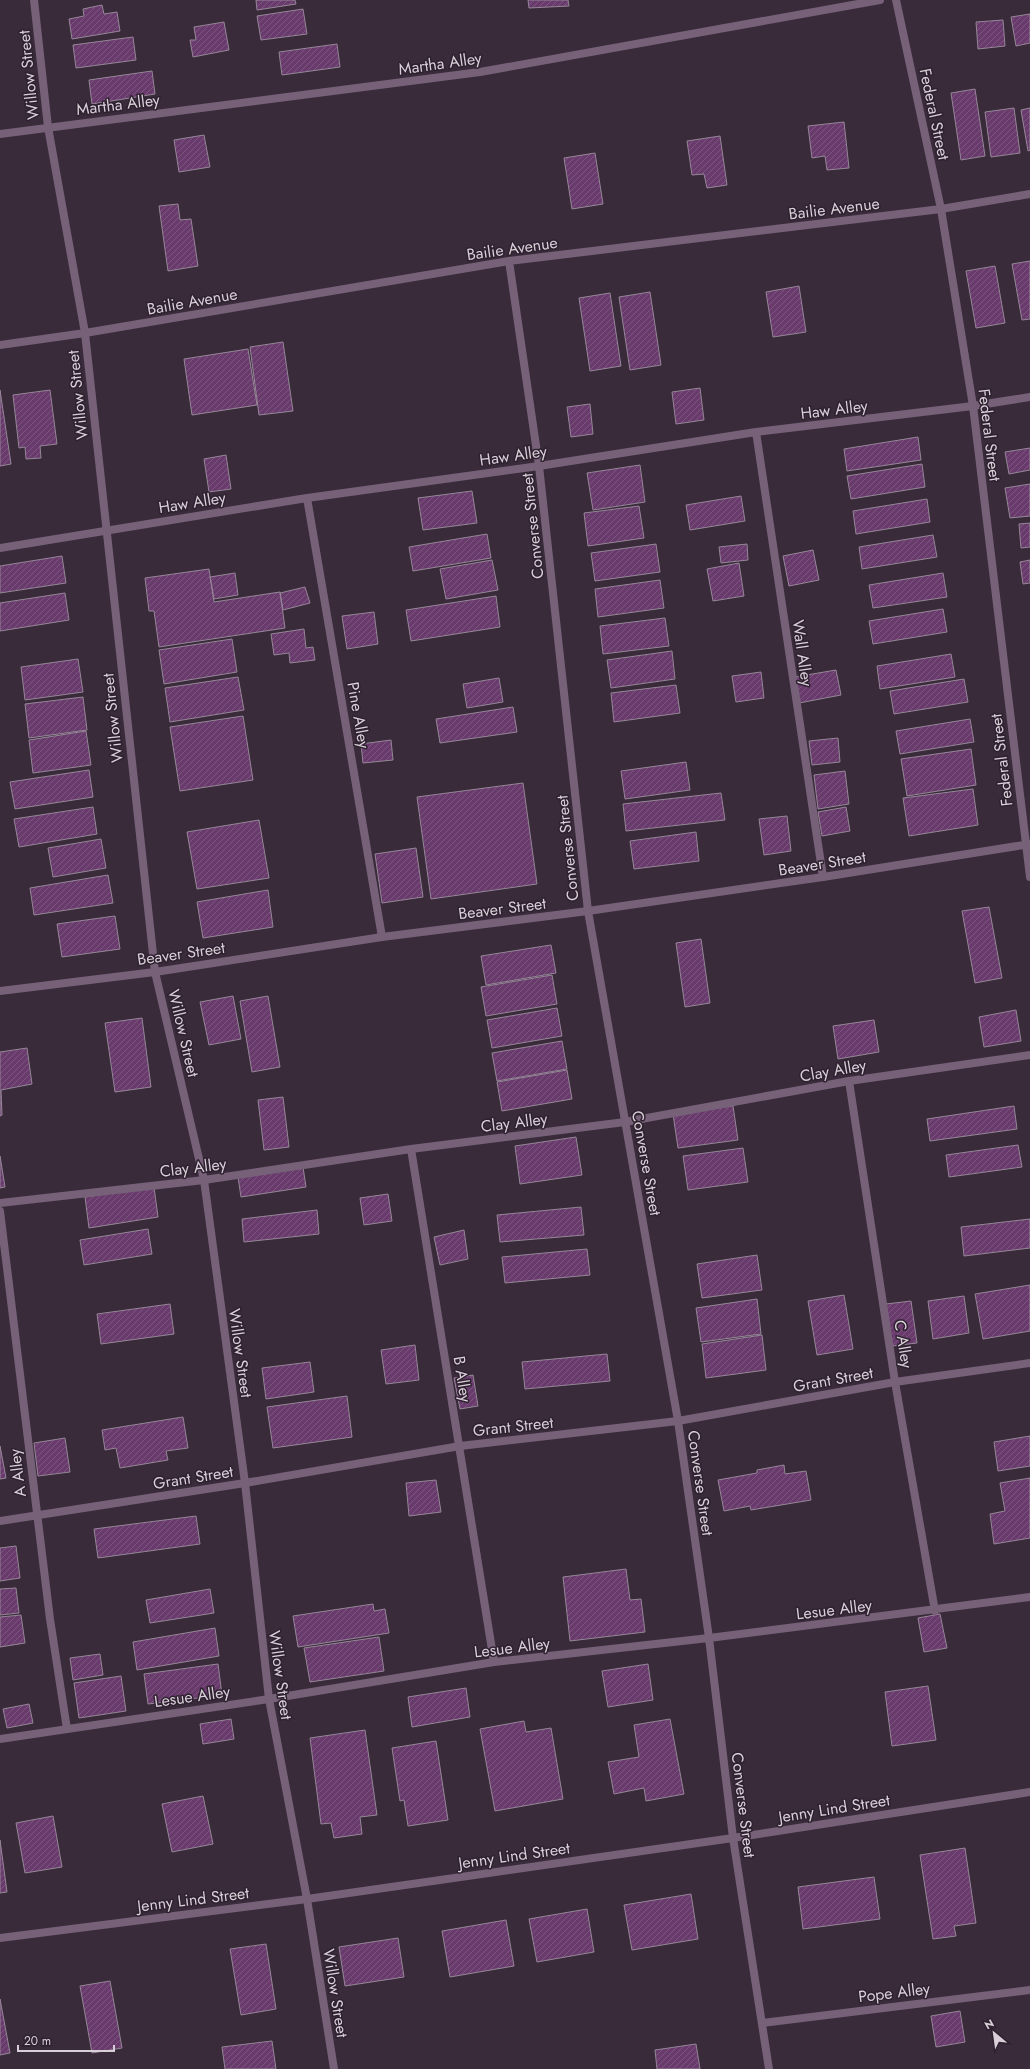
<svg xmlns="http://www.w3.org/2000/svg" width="1030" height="2069" viewBox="0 0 1030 2069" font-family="Jost,sans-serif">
	<defs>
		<pattern id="building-hatch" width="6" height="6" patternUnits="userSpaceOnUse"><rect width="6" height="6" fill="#683b6c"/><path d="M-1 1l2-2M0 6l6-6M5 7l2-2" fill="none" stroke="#7d5680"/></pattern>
	</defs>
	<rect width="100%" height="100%" fill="#392b3a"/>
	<path fill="url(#building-hatch)" stroke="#968698" d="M 256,0 L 295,0 L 296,4 L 257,10 Z
		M 528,0 L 568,0 L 569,6 L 529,8 Z
		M 102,5 L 104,14 L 117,12 L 120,31 L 72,39 L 69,19 L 84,16 L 83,9 Z
		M 303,9 L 307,34 L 261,40 L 257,16 Z
		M 1030,14 L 1030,43 L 1016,46 L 1011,17 Z
		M 1003,20 L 1005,46 L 978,49 L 976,22 Z
		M 224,22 L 229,50 L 193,57 L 190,40 L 196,40 L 194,27 Z
		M 133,37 L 136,60 L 76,68 L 73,45 Z
		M 337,44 L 340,67 L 282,75 L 279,52 Z
		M 152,71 L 155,94 L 92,104 L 89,80 Z
		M 975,89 L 985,156 L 961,160 L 951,93 Z
		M 1014,108 L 1020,153 L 991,157 L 985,112 Z
		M 1030,108 L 1030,150 L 1028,151 L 1021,110 Z
		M 844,122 L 849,168 L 827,170 L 825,156 L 812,158 L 808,126 Z
		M 204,135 L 210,167 L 179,172 L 174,140 Z
		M 720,136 L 727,185 L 707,188 L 704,174 L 692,175 L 687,141 Z
		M 595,153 L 603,204 L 572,209 L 564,158 Z
		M 178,204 L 180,220 L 191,219 L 198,266 L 168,271 L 159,206 Z
		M 1030,261 L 1030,319 L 1022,320 L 1012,264 Z
		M 995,266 L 1005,323 L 976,328 L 966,271 Z
		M 799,286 L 806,332 L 773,337 L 766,292 Z
		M 650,292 L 661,365 L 630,370 L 619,297 Z
		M 610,293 L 621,366 L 590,371 L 579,298 Z
		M 283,342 L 293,411 L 259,415 L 250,347 Z
		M 248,349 L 257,405 L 192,415 L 184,359 Z
		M 700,388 L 704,420 L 676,424 L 672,392 Z
		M 0,390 L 11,464 L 0,466 Z
		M 50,390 L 57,444 L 40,446 L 41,458 L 26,459 L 25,447 L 19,448 L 13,395 Z
		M 590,404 L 593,434 L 571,437 L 567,407 Z
		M 918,437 L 921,460 L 847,471 L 844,449 Z
		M 1030,448 L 1030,470 L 1009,474 L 1005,452 Z
		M 226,455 L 231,489 L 209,492 L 204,459 Z
		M 922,464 L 925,487 L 851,499 L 847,476 Z
		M 640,465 L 645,502 L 593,510 L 587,473 Z
		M 1030,484 L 1030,516 L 1010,518 L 1005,488 Z
		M 472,491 L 477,523 L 423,530 L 418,498 Z
		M 741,496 L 745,521 L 690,530 L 686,505 Z
		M 927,499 L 930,522 L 856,534 L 853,511 Z
		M 639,506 L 644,538 L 588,546 L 584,513 Z
		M 1030,523 L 1030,547 L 1021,548 L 1019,524 Z
		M 487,534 L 491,558 L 413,571 L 409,547 Z
		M 933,535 L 937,557 L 862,569 L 859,547 Z
		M 656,544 L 660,572 L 595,581 L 591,553 Z
		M 747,544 L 748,560 L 721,563 L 719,547 Z
		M 813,550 L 819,580 L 789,586 L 783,556 Z
		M 62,556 L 66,583 L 0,593 L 0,566 Z
		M 492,560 L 498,590 L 446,599 L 440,569 Z
		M 1030,560 L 1030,583 L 1023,584 L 1020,562 Z
		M 739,563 L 744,596 L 713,601 L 707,569 Z
		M 209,569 L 214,602 L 280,592 L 285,628 L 159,647 L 154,611 L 149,611 L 145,578 Z
		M 235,573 L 238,595 L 214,599 L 210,577 Z
		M 943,573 L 947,597 L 873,608 L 869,585 Z
		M 660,580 L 664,608 L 598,617 L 595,589 Z
		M 305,587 L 310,603 L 283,610 L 280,593 Z
		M 65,593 L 69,620 L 0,631 L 0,603 Z
		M 496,596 L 500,627 L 411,641 L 406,610 Z
		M 943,609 L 947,632 L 873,644 L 869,621 Z
		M 374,612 L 378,644 L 347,649 L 342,616 Z
		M 665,618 L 669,646 L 603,654 L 600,626 Z
		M 304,629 L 306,648 L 313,647 L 315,660 L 290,663 L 289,653 L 274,655 L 271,634 Z
		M 232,639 L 237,672 L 164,684 L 159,650 Z
		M 672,651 L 675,679 L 611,688 L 607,660 Z
		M 951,654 L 955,677 L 880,689 L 877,666 Z
		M 78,659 L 83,692 L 25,700 L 21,667 Z
		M 836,670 L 841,695 L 799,703 L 795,677 Z
		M 761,672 L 764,698 L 736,702 L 732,676 Z
		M 238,677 L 244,710 L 170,722 L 165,688 Z
		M 499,678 L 503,702 L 467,708 L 463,684 Z
		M 964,679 L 968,702 L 894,714 L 890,691 Z
		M 676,685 L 680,713 L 614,722 L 611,693 Z
		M 83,697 L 87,730 L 29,738 L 25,704 Z
		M 513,707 L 517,732 L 440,743 L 436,719 Z
		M 243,716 L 253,780 L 180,791 L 170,727 Z
		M 970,719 L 974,742 L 900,754 L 896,731 Z
		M 86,731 L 91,765 L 33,773 L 29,740 Z
		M 838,738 L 840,762 L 812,765 L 809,741 Z
		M 391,740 L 393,760 L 363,763 L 361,744 Z
		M 971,749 L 976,785 L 907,796 L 901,759 Z
		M 686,762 L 690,790 L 625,799 L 621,771 Z
		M 89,770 L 93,797 L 15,809 L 10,782 Z
		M 845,771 L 849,804 L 818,809 L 814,775 Z
		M 523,783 L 537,884 L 431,899 L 417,797 Z
		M 973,789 L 978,825 L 909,836 L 903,798 Z
		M 721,793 L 725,820 L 626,831 L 623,804 Z
		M 93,807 L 97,834 L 19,847 L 14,819 Z
		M 846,807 L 850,831 L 822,836 L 818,812 Z
		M 787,816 L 791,851 L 764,855 L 759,819 Z
		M 259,820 L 269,878 L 197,889 L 187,832 Z
		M 696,832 L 699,861 L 634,869 L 630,841 Z
		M 101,839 L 106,868 L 53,877 L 48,848 Z
		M 416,848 L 423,897 L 382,903 L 375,854 Z
		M 108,875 L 113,903 L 34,915 L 30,888 Z
		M 268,890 L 273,927 L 203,938 L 197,902 Z
		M 989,907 L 1002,978 L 975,983 L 962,911 Z
		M 115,916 L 120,949 L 62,957 L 57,924 Z
		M 701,939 L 710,1003 L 685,1007 L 676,943 Z
		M 551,945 L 556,973 L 486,985 L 481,956 Z
		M 552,975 L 557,1004 L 486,1016 L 481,987 Z
		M 233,996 L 241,1039 L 209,1045 L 200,1002 Z
		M 268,996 L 280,1067 L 252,1072 L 240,1001 Z
		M 557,1008 L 562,1036 L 492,1048 L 487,1020 Z
		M 1016,1010 L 1021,1041 L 984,1047 L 979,1017 Z
		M 142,1018 L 151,1087 L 115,1092 L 105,1023 Z
		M 874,1020 L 879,1052 L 838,1059 L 833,1026 Z
		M 562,1041 L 567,1069 L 497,1081 L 492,1053 Z
		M 27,1048 L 32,1084 L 1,1090 L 2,1115 L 0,1116 L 0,1052 Z
		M 567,1070 L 572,1099 L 502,1111 L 497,1082 Z
		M 283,1097 L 289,1147 L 264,1150 L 258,1100 Z
		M 733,1106 L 738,1140 L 678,1148 L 673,1114 Z
		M 1014,1106 L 1017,1129 L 930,1141 L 927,1119 Z
		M 576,1137 L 582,1175 L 520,1184 L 515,1146 Z
		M 1018,1145 L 1022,1167 L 949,1177 L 946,1155 Z
		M 743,1148 L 748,1182 L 688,1190 L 683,1156 Z
		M 0,1156 L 5,1187 L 0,1188 Z
		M 303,1167 L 306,1187 L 241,1197 L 238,1177 Z
		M 154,1187 L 158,1217 L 89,1228 L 85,1197 Z
		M 388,1194 L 392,1221 L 364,1225 L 360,1198 Z
		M 581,1207 L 584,1235 L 500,1242 L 497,1215 Z
		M 317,1210 L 319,1234 L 244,1242 L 242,1219 Z
		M 1030,1219 L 1030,1248 L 964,1256 L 961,1227 Z
		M 148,1229 L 152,1254 L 84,1265 L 80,1240 Z
		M 464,1230 L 468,1259 L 440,1265 L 434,1237 Z
		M 587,1249 L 590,1275 L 505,1283 L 502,1257 Z
		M 757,1255 L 762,1290 L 702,1298 L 697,1264 Z
		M 1030,1285 L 1030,1331 L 983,1339 L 975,1294 Z
		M 844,1295 L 853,1349 L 817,1355 L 808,1301 Z
		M 964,1296 L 969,1333 L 933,1339 L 928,1301 Z
		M 757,1299 L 761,1334 L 701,1342 L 696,1308 Z
		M 911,1301 L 917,1343 L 892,1346 L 886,1304 Z
		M 170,1304 L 174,1334 L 101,1344 L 97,1314 Z
		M 762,1335 L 766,1370 L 706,1378 L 702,1344 Z
		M 415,1345 L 419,1380 L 386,1384 L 381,1350 Z
		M 607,1354 L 610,1381 L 525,1389 L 522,1362 Z
		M 310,1362 L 314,1392 L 266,1399 L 262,1368 Z
		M 473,1375 L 478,1406 L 460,1409 L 454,1378 Z
		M 347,1396 L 352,1437 L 273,1448 L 267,1407 Z
		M 183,1417 L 188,1448 L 166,1451 L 168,1460 L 120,1468 L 116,1448 L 105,1450 L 102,1430 Z
		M 1030,1436 L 1030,1466 L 998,1471 L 994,1442 Z
		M 65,1438 L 70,1472 L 38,1476 L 34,1443 Z
		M 0,1446 L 6,1478 L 0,1479 Z
		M 784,1465 L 785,1474 L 806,1471 L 811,1500 L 751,1510 L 750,1506 L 724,1511 L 718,1480 L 757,1473 L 757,1470 Z
		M 1030,1478 L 1030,1538 L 994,1544 L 990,1514 L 1005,1511 L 1000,1483 Z
		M 436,1480 L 441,1512 L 409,1516 L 406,1483 Z
		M 196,1516 L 200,1544 L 98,1558 L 94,1529 Z
		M 16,1546 L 20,1578 L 0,1581 L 0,1548 Z
		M 626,1569 L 630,1600 L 641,1599 L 645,1632 L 570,1641 L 563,1577 Z
		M 16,1588 L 19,1613 L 0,1615 L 0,1589 Z
		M 210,1589 L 214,1613 L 150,1623 L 146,1600 Z
		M 373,1604 L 374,1611 L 385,1609 L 389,1633 L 298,1647 L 293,1616 Z
		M 940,1614 L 947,1648 L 924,1652 L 918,1618 Z
		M 21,1615 L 25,1643 L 0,1647 L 0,1617 Z
		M 215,1628 L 219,1656 L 137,1670 L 133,1642 Z
		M 379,1637 L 384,1671 L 310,1682 L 304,1648 Z
		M 100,1654 L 103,1675 L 73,1680 L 70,1658 Z
		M 218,1664 L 222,1695 L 148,1704 L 144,1674 Z
		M 648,1664 L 653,1700 L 608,1707 L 602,1671 Z
		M 121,1676 L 126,1711 L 79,1718 L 74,1683 Z
		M 928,1686 L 936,1740 L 892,1746 L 885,1692 Z
		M 466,1688 L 470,1717 L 412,1727 L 408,1697 Z
		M 29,1704 L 33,1723 L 7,1728 L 3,1709 Z
		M 231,1719 L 234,1739 L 203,1744 L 200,1724 Z
		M 670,1719 L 684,1794 L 646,1801 L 644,1788 L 614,1794 L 608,1762 L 639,1757 L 634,1725 Z
		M 524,1721 L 526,1732 L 551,1728 L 563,1799 L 495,1811 L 480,1729 Z
		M 365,1730 L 377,1815 L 360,1817 L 362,1834 L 334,1838 L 331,1823 L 321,1824 L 310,1738 Z
		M 436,1741 L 448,1820 L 408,1826 L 404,1800 L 400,1801 L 392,1748 Z
		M 203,1796 L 213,1844 L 172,1852 L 162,1804 Z
		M 53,1816 L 62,1867 L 25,1873 L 16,1823 Z
		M 0,1840 L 7,1892 L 0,1893 Z
		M 965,1848 L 976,1923 L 954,1926 L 956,1936 L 933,1939 L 920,1855 Z
		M 874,1877 L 880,1919 L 803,1929 L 798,1887 Z
		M 691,1894 L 698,1939 L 632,1950 L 624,1905 Z
		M 587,1909 L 594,1952 L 537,1962 L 529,1919 Z
		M 506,1920 L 514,1966 L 450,1977 L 442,1931 Z
		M 398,1938 L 404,1977 L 345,1986 L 339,1947 Z
		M 266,1944 L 276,2009 L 241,2015 L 230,1949 Z
		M 110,1981 L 122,2048 L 92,2053 L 80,1986 Z
		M 0,1999 L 10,2053 L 0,2055 Z
		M 960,2011 L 965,2042 L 936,2047 L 931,2016 Z
		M 272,2041 L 276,2069 L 225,2069 L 222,2047 Z
		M 696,2044 L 700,2069 L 657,2069 L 655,2050 Z"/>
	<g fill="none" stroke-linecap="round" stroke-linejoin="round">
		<path stroke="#766178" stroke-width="8" d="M 0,134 L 480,72 L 880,0
			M 756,432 L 823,877
			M 307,498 L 382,937
			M 0,548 L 307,498 L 539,466 L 756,432 L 973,406 L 1030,397
			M 849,1081 L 895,1382 L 935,1611
			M 411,1149 L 494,1662
			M 0,1203 L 204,1180 L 411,1149 L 625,1122 L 849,1081 L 1030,1055
			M 0,1211 L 50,1619 L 67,1729
			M 0,1739 L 269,1699 L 494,1662 L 709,1638 L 1030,1597
			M 762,2023 L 1030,1990"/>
		<path stroke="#766178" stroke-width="8" d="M 34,0 L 48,127 L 85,333 L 155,972 L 204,1180 L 245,1483 L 269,1699 L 307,1899 L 334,2069
			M 896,0 L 941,209 L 973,406 L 1030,877
			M 509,261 L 539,466 L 588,911 L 678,1421 L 709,1638 L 733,1838 L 769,2069
			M 0,345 L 85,333 L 509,261 L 941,209 L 1030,194
			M 0,991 L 155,972 L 382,937 L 588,911 L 823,877 L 1030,844
			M 0,1521 L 245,1483 L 460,1446 L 678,1421 L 895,1382 L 1030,1363
			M 0,1938 L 307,1899 L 733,1838 L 1030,1792"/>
	</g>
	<g text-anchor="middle" stroke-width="3" stroke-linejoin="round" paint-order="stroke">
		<g font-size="16" fill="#d8cfd8" stroke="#2f2130">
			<text transform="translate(440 63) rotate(-8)" y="6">Martha Alley</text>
			<text transform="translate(28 75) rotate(-96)" y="6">Willow Street</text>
			<text transform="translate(118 104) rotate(-7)" y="6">Martha Alley</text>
			<text transform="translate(935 114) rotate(78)" y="6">Federal Street</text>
			<text transform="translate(834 208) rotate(-7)" y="6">Bailie Avenue</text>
			<text transform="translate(512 248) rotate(-8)" y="6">Bailie Avenue</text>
			<text transform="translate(192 301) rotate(-10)" y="6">Bailie Avenue</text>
			<text transform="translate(77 395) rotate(-96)" y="6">Willow Street</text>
			<text transform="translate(834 409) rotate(-7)" y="6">Haw Alley</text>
			<text transform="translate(990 435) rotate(83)" y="6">Federal Street</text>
			<text transform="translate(513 455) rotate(-8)" y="6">Haw Alley</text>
			<text transform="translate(192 502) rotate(-9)" y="6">Haw Alley</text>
			<text transform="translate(532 526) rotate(-96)" y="6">Converse Street</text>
			<text transform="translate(803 653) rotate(82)" y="6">Wall Alley</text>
			<text transform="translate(359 715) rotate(80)" y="6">Pine Alley</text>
			<text transform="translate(112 718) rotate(-96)" y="6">Willow Street</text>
			<text transform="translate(1001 760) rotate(-97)" y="6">Federal Street</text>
			<text transform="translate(567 848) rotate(-96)" y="6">Converse Street</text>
			<text transform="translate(822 863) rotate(-9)" y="6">Beaver Street</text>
			<text transform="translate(502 908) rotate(-7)" y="6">Beaver Street</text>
			<text transform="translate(181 953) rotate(-8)" y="6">Beaver Street</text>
			<text transform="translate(184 1033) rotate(77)" y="6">Willow Street</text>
			<text transform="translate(833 1070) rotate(-10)" y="6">Clay Alley</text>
			<text transform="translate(514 1122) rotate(-7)" y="6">Clay Alley</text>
			<text transform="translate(647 1163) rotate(80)" y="6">Converse Street</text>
			<text transform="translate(193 1167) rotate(-7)" y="6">Clay Alley</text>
			<text transform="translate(904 1344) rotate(81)" y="6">C Alley</text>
			<text transform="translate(241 1353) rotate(82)" y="6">Willow Street</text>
			<text transform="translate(463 1379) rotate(81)" y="6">B Alley</text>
			<text transform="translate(833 1379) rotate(-10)" y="6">Grant Street</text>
			<text transform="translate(513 1426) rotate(-6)" y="6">Grant Street</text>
			<text transform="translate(17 1473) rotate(-97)" y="6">A Alley</text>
			<text transform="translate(193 1477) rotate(-9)" y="6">Grant Street</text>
			<text transform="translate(701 1483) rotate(82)" y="6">Converse Street</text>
			<text transform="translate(834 1609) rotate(-7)" y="6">Lesue Alley</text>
			<text transform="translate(512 1647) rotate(-7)" y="6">Lesue Alley</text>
			<text transform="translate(281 1675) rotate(82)" y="6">Willow Street</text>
			<text transform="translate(192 1696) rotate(-8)" y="6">Lesue Alley</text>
			<text transform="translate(744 1805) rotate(83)" y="6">Converse Street</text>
			<text transform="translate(834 1808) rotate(-9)" y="6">Jenny Lind Street</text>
			<text transform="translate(514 1855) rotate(-8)" y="6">Jenny Lind Street</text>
			<text transform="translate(193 1899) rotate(-7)" y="6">Jenny Lind Street</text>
			<text transform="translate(894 1992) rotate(-7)" y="6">Pope Alley</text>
			<text transform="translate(336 1993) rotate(81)" y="6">Willow Street</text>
		</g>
	</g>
	<g transform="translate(994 2033) rotate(331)" stroke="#2f2130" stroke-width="3" paint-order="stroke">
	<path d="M0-3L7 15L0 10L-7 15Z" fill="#d8cfd8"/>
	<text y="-6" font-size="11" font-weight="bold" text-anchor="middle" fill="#d8cfd8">N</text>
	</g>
	<path d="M18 2045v6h96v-6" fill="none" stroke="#d8cfd8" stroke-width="2"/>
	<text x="24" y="2045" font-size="12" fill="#d8cfd8" stroke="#2f2130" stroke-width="3" paint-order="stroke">20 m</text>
</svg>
